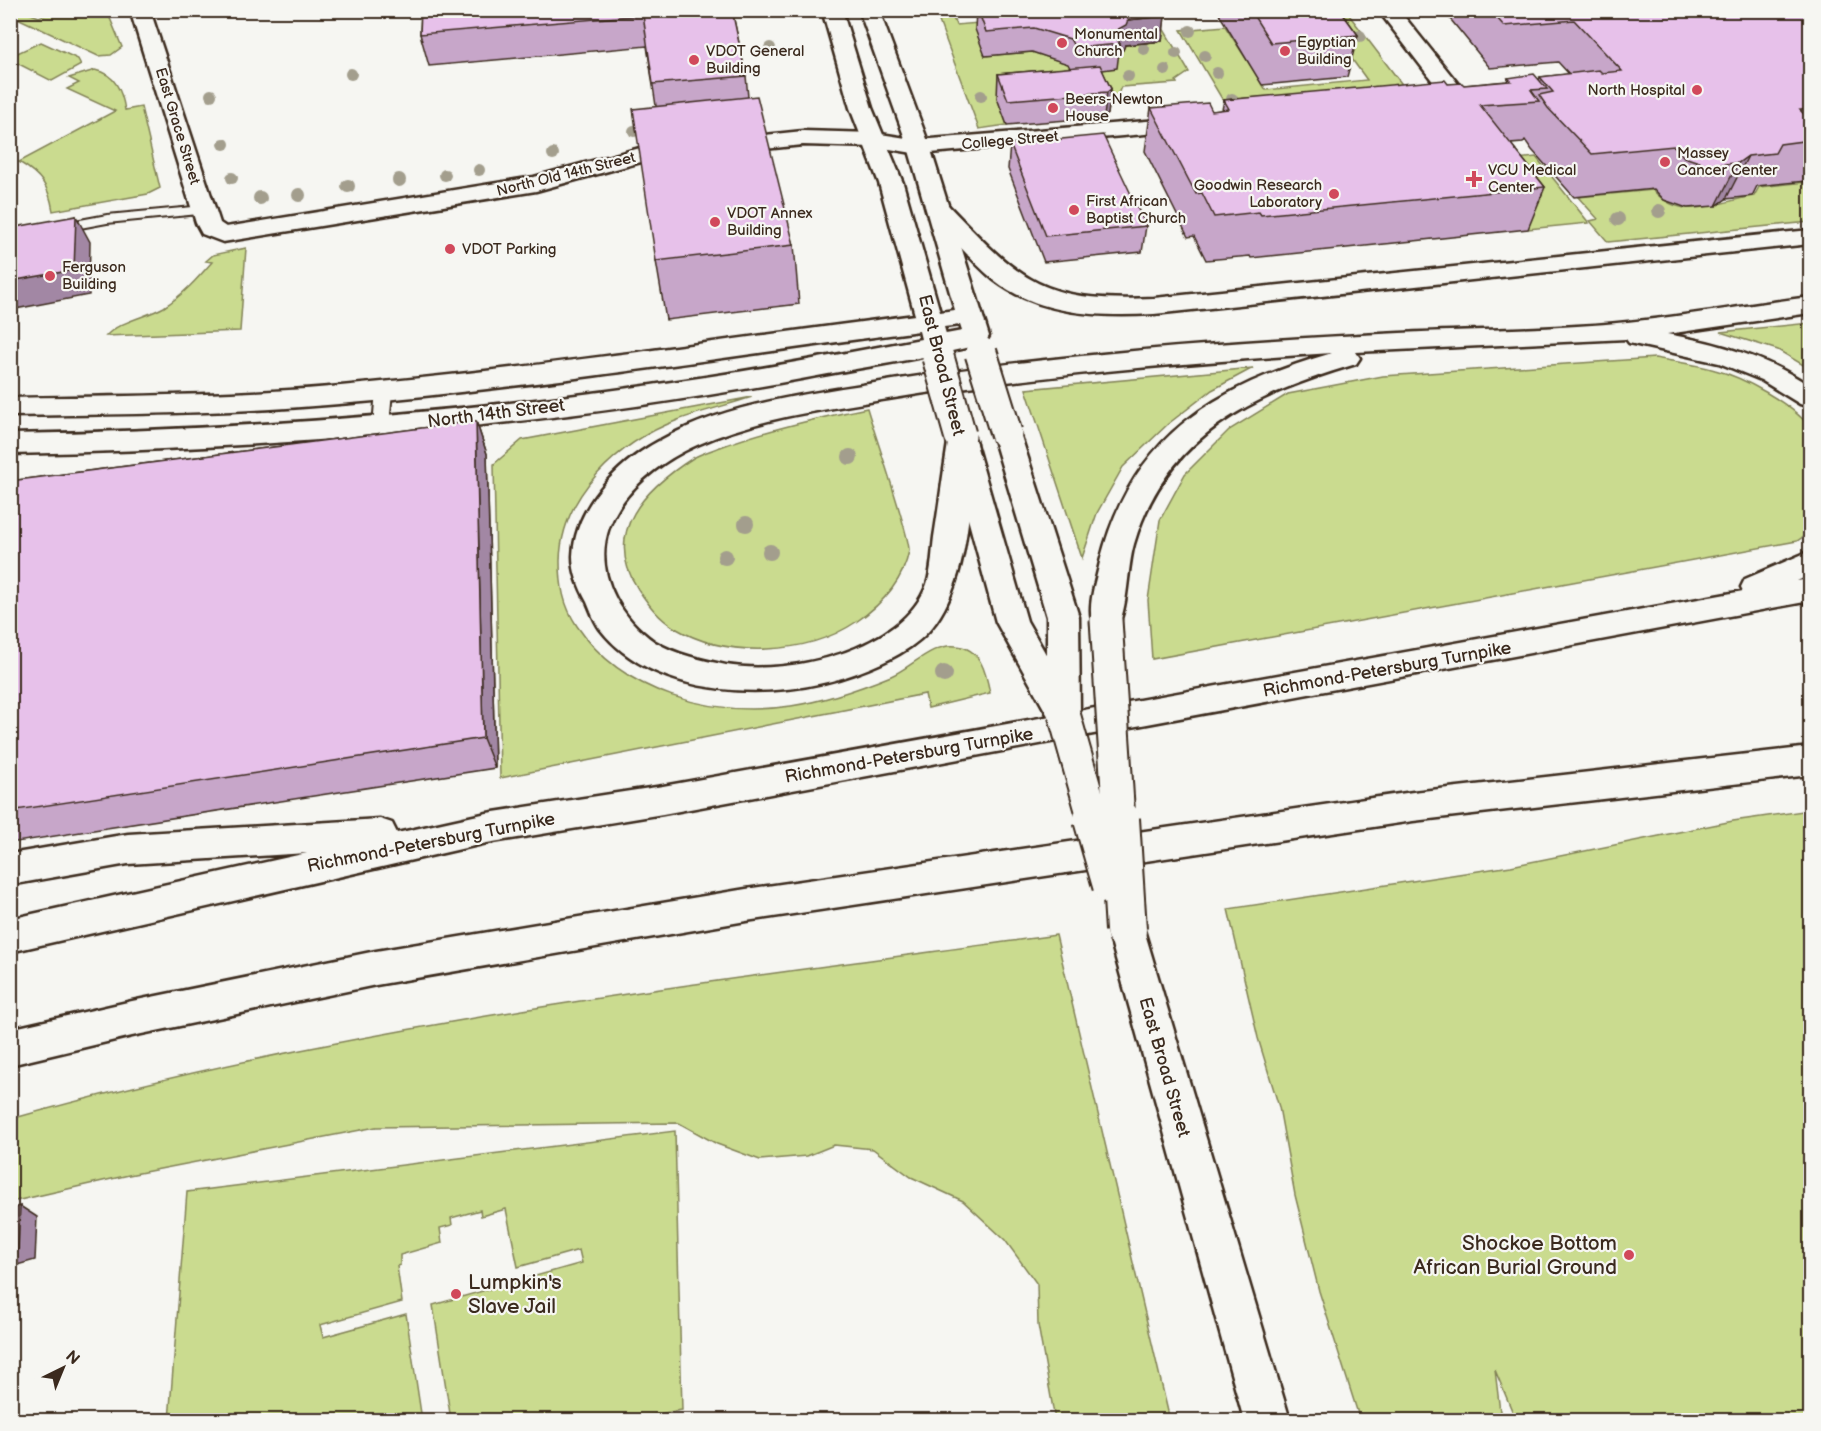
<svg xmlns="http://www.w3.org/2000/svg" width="1821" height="1431" viewBox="0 0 1821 1431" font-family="'Balsamiq Sans',sans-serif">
	<rect width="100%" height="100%" fill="#f6f6f2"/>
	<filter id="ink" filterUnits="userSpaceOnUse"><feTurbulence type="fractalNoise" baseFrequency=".0167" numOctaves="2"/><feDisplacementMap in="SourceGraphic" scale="12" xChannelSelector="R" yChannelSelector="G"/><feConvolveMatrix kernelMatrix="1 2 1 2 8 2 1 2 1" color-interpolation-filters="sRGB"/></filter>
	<g filter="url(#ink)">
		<path fill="#cadb8f" stroke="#828256" stroke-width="1.5" d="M 11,10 L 23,11 L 39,17 L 55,11 L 107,11 L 122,47 L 111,55 L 98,56 L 11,15 Z
			M 1153,11 L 1189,72 L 1176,81 L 1177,83 L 1121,87 L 1115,101 L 997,98 L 1007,125 L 979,129 L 937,16 L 953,18 L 956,25 L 1002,21 L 985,56 L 1032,52 L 1068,64 L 1118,54 L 1125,45 L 1161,41 Z
			M 1317,11 L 1346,11 L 1404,87 L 1225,104 L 1181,30 L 1225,26 L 1266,90 L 1367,80 Z
			M 41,42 L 78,59 L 81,65 L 52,81 L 11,60 L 11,56 Z
			M 95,70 C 115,74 122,91 125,110 L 141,107 L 160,188 L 148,194 L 53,211 C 49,186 41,175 19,162 L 115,111 L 67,89 L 79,83 L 69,78 Z
			M 1536,157 L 1589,223 L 1528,229 L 1477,163 Z
			M 1810,169 L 1810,222 L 1608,242 L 1590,221 L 1598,219 L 1578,197 L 1653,190 C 1683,224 1718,201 1754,196 L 1759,187 L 1807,182 L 1799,173 Z
			M 246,248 L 240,331 L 106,336 C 119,321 147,317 164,307 C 183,295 198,278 212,262 L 206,261 L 213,255 Z
			M 1810,323 L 1810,369 L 1778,350 L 1720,332 Z
			M 1655,358 C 1675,362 1695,364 1715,370 C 1743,377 1792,404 1810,427 L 1810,532 L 1797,541 L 1152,659 L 1148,600 L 1160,520 L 1185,474 L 1229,430 L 1288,394 L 1383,376 Z
			M 1253,368 L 1212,390 L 1168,424 L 1123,467 L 1097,513 L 1082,558 L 1026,389 Z
			M 752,397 C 728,405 702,411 678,420 C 619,442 561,495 560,561 C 560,585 563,605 577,626 C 622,693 713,718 791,706 C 825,701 859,689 891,676 C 911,668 932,643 956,646 C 981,648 986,673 990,693 L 928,708 L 925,694 L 500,778 L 494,464 L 522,440 Z
			M 867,408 C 873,429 911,539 909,551 C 903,581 881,605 856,622 C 807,655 727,659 675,628 C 659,619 648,604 638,589 C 601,532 646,488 693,458 C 702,453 713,450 723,446 C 769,429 818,418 867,408 Z
			M 1810,810 L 1810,1420 L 1516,1420 L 1495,1370 L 1501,1420 L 1360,1420 L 1319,1291 L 1295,1195 L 1279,1107 L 1258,1038 L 1228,909 L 1511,866 L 1733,821 Z
			M 1056,935 L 1170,1420 L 1055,1420 L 1038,1325 L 1037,1284 L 1005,1240 L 963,1201 L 911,1177 L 873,1149 L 834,1145 L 807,1156 L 760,1160 L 717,1144 L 679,1123 L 376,1127 L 129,1175 L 11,1202 L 11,1119 C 351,1023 706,983 1056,935 Z
			M 675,1131 L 682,1410 L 622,1420 L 451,1420 L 433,1305 L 582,1263 L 579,1250 L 518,1267 L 506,1209 L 481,1216 L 480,1210 L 451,1218 L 452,1225 L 440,1228 L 442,1243 L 400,1255 L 400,1265 L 397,1266 L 402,1302 L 320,1325 L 323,1337 L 406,1314 L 422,1420 L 169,1420 L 187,1192 Z"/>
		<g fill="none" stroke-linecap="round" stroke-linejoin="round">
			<g stroke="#3b2a1e" stroke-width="4">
				<path id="lane" d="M 204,206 L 211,210 L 209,213 L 107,223 L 10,241 L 10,233 L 107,215 Z
					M 384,385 L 392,390 L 389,426 L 381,432 L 373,426 L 376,390 Z"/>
			</g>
			<g stroke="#3b2a1e" stroke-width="5">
				<path id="street" d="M 130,10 L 150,10 L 220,223 L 226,227 L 534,177 L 640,148 L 803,131 L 874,133 L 882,135 L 885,140 L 882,145 L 874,147 L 803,145 L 641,162 L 536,191 L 223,242 L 202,234 L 196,223 Z"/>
			</g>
			<g stroke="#3b2a1e" stroke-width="5">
				<path id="secondary" d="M 1378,10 L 1399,10 L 1467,95 L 1470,100 L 1467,105 L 1451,105 Z
					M 1194,117 L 1202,119 L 1205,124 L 1202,129 L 919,154 L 866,145 L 863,140 L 866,135 L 874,133 L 919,140 Z"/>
			</g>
			<g stroke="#3b2a1e" stroke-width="5">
				<path id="primary" d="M 822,10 L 842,10 L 872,108 L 903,183 L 940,312 L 955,310 L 908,147 L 859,10 L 879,10 L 930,147 L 989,336 L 985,343 C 925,359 862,367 801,379 C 541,427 275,449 10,454 L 10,434 C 241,430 471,413 699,378 C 773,367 847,353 921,339 L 919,331 C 722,357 525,389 327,405 C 222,414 116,414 10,416 L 10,398 C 117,396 224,396 330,387 C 526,370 720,340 915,315 L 879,183 L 850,108 ZM 960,325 L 962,331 L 946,334 L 944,327 Z
					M 1006,424 L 1016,426 L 1020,433 L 1079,617 L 1080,714 L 1076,723 L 1064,727 L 1052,723 L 996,622 L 946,437 L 950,430 L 960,428 L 970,430 L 974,437 L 1027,621 L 1047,656 L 1047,617 L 992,433 L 996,426 Z
					M 1126,914 L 1139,918 L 1144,930 L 1290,1420 L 1244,1420 L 1108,930 L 1113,918 Z"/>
			</g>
			<g stroke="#3b2a1e" stroke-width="5">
				<path id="highway" d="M 938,201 L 946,203 C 1022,282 1040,303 1154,298 L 1810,230 L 1810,244 L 1154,314 C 1099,317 1039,315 994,280 C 970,260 950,235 930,213 L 926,208 L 930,203 Z
					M 1810,297 L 1810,313 L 1667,334 C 1718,343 1767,357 1810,386 L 1810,407 L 1800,404 L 1761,380 L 1719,363 L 1629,343 L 1626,339 L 1356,352 L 1360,358 L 1356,364 C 1255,394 1166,434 1134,544 C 1127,568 1128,609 1117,628 L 1106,632 L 1095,628 C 1085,611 1096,581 1100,562 C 1131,435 1216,387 1332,353 C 1183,363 1035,375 888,399 C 823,410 757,418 697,445 C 637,472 580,528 615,597 C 624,615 639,631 655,642 C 677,655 702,660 726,665 C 788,676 903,651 927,584 C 932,570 932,552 934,537 C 939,506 943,474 948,443 L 952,436 L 962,433 L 972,436 L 976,443 C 969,501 970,574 936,622 C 917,649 884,663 854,674 C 777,702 655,700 600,629 C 594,621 591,611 587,602 C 579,587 573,573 573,556 C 575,507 617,464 657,442 C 727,402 814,393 893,380 C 1060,354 1231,341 1400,333 C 1459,330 1518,330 1577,326 C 1655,322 1732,307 1810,297 Z
					M 1810,551 L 1810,575 L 1797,581 L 1810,579 L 1810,601 L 663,814 L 487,843 L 10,952 L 10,919 L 307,853 L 128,864 L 10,885 L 10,854 L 128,834 L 380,819 L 392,823 L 397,833 L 487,813 L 663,786 L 1743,591 L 1741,587 L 1745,579 Z
					M 1810,747 L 1810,775 L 1413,821 L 746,921 L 376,985 L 132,1036 L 10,1065 L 10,1029 L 132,1001 L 376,951 L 746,889 L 1413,792 Z"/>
			</g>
			<use href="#lane" fill="#f6f6f2" fill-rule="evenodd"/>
			<use href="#street" fill="#f6f6f2" fill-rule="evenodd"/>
			<use href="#secondary" fill="#f6f6f2" fill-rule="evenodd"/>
			<use href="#primary" fill="#f6f6f2" fill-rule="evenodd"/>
			<use href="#highway" fill="#f6f6f2" fill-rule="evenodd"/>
			<g stroke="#3b2a1e" stroke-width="26" stroke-linecap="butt">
				<path id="primary-bridge-far2" d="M 980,349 L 982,355"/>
			</g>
			<g stroke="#3b2a1e" stroke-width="35" stroke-linecap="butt">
				<path id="primary-bridge-far1" d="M 981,353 L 1006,433
					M 938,357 L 960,435
					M 1064,714 L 1094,820"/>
			</g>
			<g stroke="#3b2a1e" stroke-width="44" stroke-linecap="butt">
				<path id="primary-bridge" d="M 1094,819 L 1113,885"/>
			</g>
			<g stroke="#3b2a1e" stroke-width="35" stroke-linecap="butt">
				<path id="highway-bridge-far1" d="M 1106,620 L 1119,820"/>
			</g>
			<g stroke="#3b2a1e" stroke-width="44" stroke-linecap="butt">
				<path id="highway-bridge" d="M 1119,819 L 1126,930"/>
			</g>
			<use href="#primary-bridge-far2" stroke="#f6f6f2" stroke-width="23"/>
			<use href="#primary-bridge-far1" stroke="#f6f6f2" stroke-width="31"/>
			<use href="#primary-bridge" stroke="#f6f6f2" stroke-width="40"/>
			<use href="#highway-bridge-far1" stroke="#f6f6f2" stroke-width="31"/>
			<use href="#highway-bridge" stroke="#f6f6f2" stroke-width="40"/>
		</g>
		<g fill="#a39e8d">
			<circle cx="1190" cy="31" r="6"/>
			<circle cx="1360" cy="36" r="6"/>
			<circle cx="770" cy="48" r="6"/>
			<circle cx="1144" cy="49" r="6"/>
			<circle cx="1176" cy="53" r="6"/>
			<circle cx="1205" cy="56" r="6"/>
			<circle cx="1165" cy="70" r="6"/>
			<circle cx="1217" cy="73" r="6"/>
			<circle cx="351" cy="74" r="6"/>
			<circle cx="1128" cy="76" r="6"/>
			<circle cx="211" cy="95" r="6"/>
			<circle cx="981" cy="96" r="6"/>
			<circle cx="1232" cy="99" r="6"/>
			<circle cx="634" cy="131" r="6"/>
			<circle cx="224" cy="144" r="6"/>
			<circle cx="553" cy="154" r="6"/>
			<circle cx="479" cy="170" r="6"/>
			<circle cx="445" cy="175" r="6"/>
			<circle cx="232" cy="178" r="6"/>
			<circle cx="399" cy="180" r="7"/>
			<circle cx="348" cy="186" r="7"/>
			<circle cx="299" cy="195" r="7"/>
			<circle cx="260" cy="198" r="7"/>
			<circle cx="1659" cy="211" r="7"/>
			<circle cx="1618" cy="219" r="7"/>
			<circle cx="850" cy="457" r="8"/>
			<circle cx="746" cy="524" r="8"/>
			<circle cx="770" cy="552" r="8"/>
			<circle cx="725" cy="557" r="8"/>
			<circle cx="944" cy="674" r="9"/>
		</g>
		<path fill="#c7a6c9" stroke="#3b2a1e" stroke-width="1.5" d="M 421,10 L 732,10 L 746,76 L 748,97 L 794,245 L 799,304 L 666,320 L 656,261 L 656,106 L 647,46 L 429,66 L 420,34 Z
			M 976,10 L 1161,10 L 1165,16 L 1162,41 L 1125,45 L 1123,50 L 1119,52 L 1117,68 L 1102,70 L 1111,89 L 1108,114 L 1104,117 L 1007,125 L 997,98 L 998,74 L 1070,68 L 1068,64 L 1032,52 L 985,56 L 975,29 Z
			M 1220,10 L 1340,10 L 1358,35 L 1347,77 L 1262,85 L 1219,14 Z
			M 1449,10 L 1810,10 L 1810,173 L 1806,181 L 1757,186 L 1752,196 L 1726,199 L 1716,206 L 1687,208 L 1664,200 L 1654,189 L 1574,197 L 1532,150 L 1525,140 L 1523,143 L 1511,144 L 1545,187 L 1528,229 L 1251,258 L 1250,256 L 1206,260 L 1194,236 L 1188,237 L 1145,151 L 1151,108 L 1212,111 L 1222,110 L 1224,100 L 1448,84 L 1464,85 L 1507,81 L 1508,78 L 1539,80 L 1540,77 L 1569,74 L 1558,62 L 1490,68 L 1447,15 Z
			M 1010,144 L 1146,226 L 1142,252 L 1044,262 L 1008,169 Z
			M 476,421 L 487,454 L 495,768 L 10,843 L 10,481 Z"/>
		<path fill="#a287a4" stroke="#3b2a1e" stroke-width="1.5" d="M 1165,16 L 1162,41 L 1125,45 L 1123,50 L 1119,52 L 1120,44 L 1113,32 L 1128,20 Z
			M 1111,89 L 1108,114 L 1104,117 L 1107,92 Z
			M 1748,156 L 1726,199 L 1716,206 L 1738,163 Z
			M 76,216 L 90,242 L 89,295 L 10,310 L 10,281 Z
			M 476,421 L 487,454 L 495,768 L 483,738 Z
			M 20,1206 L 37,1217 L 35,1260 L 10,1267 L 10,1252 Z"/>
		<path fill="#e7c1ea" stroke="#3b2a1e" stroke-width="1.5" d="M 421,10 L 732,10 L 746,76 L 653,84 L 643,15 L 420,34 Z
			M 978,10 L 1161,10 L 1165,16 L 1128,20 L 1126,25 L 1113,32 L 1120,44 L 1075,48 L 1070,39 L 1034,28 L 986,32 Z
			M 1250,10 L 1340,10 L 1358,35 L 1271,43 Z
			M 1490,10 L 1809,10 L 1810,11 L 1810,109 L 1800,110 L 1810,120 L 1810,140 L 1780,144 L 1775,153 L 1748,156 L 1738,163 L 1708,165 L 1684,157 L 1674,146 L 1592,154 L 1548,108 L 1539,95 L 1553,92 L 1540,77 L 1599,70 L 1602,73 L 1622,71 L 1574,20 L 1504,26 Z
			M 1100,65 L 1111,89 L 1107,92 L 1008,100 L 998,74 Z
			M 1534,74 L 1547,89 L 1531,90 L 1539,101 L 1480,105 L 1545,187 L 1261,215 L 1259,212 L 1214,217 L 1202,193 L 1196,194 L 1151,108 L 1208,103 L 1212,111 L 1229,109 L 1224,100 L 1445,80 L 1448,84 L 1462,83 L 1464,85 L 1511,81 L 1508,78 Z
			M 757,96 L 794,245 L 656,261 L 633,109 Z
			M 1103,135 L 1146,226 L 1046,236 L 1010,144 Z
			M 76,216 L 74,270 L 10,281 L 10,228 Z
			M 476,421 L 483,738 L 10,811 L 10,481 Z
			M 20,1206 L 18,1250 L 10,1252 L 10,1209 Z"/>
	</g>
	<g fill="#d1495b" stroke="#f6f6f2" stroke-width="2">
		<circle cx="1062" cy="43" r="6"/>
		<circle cx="1285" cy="51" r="6"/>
		<circle cx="694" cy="60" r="6"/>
		<circle cx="1697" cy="90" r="6"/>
		<circle cx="1053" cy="108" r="6"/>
		<circle cx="1665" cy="162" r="6"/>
		<path d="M1471 170h6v6h6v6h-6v6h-6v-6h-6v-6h6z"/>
		<circle cx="1334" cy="194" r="6"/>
		<circle cx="1074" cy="210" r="6"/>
		<circle cx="715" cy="222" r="6"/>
		<circle cx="450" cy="249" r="6"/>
		<circle cx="50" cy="276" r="6"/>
		<circle cx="1629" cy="1255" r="6"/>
		<circle cx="456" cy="1294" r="6"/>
	</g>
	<g text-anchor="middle" stroke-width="4.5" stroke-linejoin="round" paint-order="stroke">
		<g font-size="15" fill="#3b2a1e" stroke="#f6f6f2" text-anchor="start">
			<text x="1074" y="39">Monumental<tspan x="1074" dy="17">Church</tspan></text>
			<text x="1297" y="47">Egyptian<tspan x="1297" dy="17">Building</tspan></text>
			<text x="706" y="56">VDOT General<tspan x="706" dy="17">Building</tspan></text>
			<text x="1685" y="95" text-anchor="end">North Hospital</text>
			<text x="1065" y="104">Beers-Newton<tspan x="1065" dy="17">House</tspan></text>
			<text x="1677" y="158">Massey<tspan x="1677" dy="17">Cancer Center</tspan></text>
			<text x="1488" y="175">VCU Medical<tspan x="1488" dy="17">Center</tspan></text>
			<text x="1322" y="190" text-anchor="end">Goodwin Research<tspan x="1322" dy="17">Laboratory</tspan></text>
			<text x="1086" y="206">First African<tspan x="1086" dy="17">Baptist Church</tspan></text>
			<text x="727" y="218">VDOT Annex<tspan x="727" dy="17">Building</tspan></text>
			<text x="462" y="254">VDOT Parking</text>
			<text x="62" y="272">Ferguson<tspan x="62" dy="17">Building</tspan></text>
		</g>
		<g font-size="15" fill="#3b2a1e" stroke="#f6f6f2">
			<text transform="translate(178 126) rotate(73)" y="5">East Grace Street</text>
			<text transform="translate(1010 140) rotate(-5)" y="5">College Street</text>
			<text transform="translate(566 174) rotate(-14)" y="5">North Old 14th Street</text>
		</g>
		<g font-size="18" fill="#3b2a1e" stroke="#f6f6f2">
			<text transform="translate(942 365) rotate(76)" y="6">East Broad Street</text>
			<text transform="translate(496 413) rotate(-7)" y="6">North 14th Street</text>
			<text transform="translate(1387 669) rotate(-10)" y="6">Richmond-Petersburg Turnpike</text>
			<text transform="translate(909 755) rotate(-10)" y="6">Richmond-Petersburg Turnpike</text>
			<text transform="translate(431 842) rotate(-11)" y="6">Richmond-Petersburg Turnpike</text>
			<text transform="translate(1165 1067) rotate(74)" y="6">East Broad Street</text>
		</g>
		<g font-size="21" fill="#3b2a1e" stroke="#f6f6f2" text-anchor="end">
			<text x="1617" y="1250">Shockoe Bottom<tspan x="1617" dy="24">African Burial Ground</tspan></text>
			<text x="468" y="1289" text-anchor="start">Lumpkin's<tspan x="468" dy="24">Slave Jail</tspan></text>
		</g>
	</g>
	<rect width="1821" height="1431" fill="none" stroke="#f6f6f2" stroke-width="36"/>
	<rect x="18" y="18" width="1785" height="1395" fill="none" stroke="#3b2a1e" stroke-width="2" filter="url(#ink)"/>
	<g transform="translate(63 1368) rotate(43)" stroke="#f6f6f2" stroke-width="4.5" paint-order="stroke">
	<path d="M0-4.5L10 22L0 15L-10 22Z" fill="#3b2a1e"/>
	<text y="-9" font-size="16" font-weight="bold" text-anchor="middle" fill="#3b2a1e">N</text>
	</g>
</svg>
